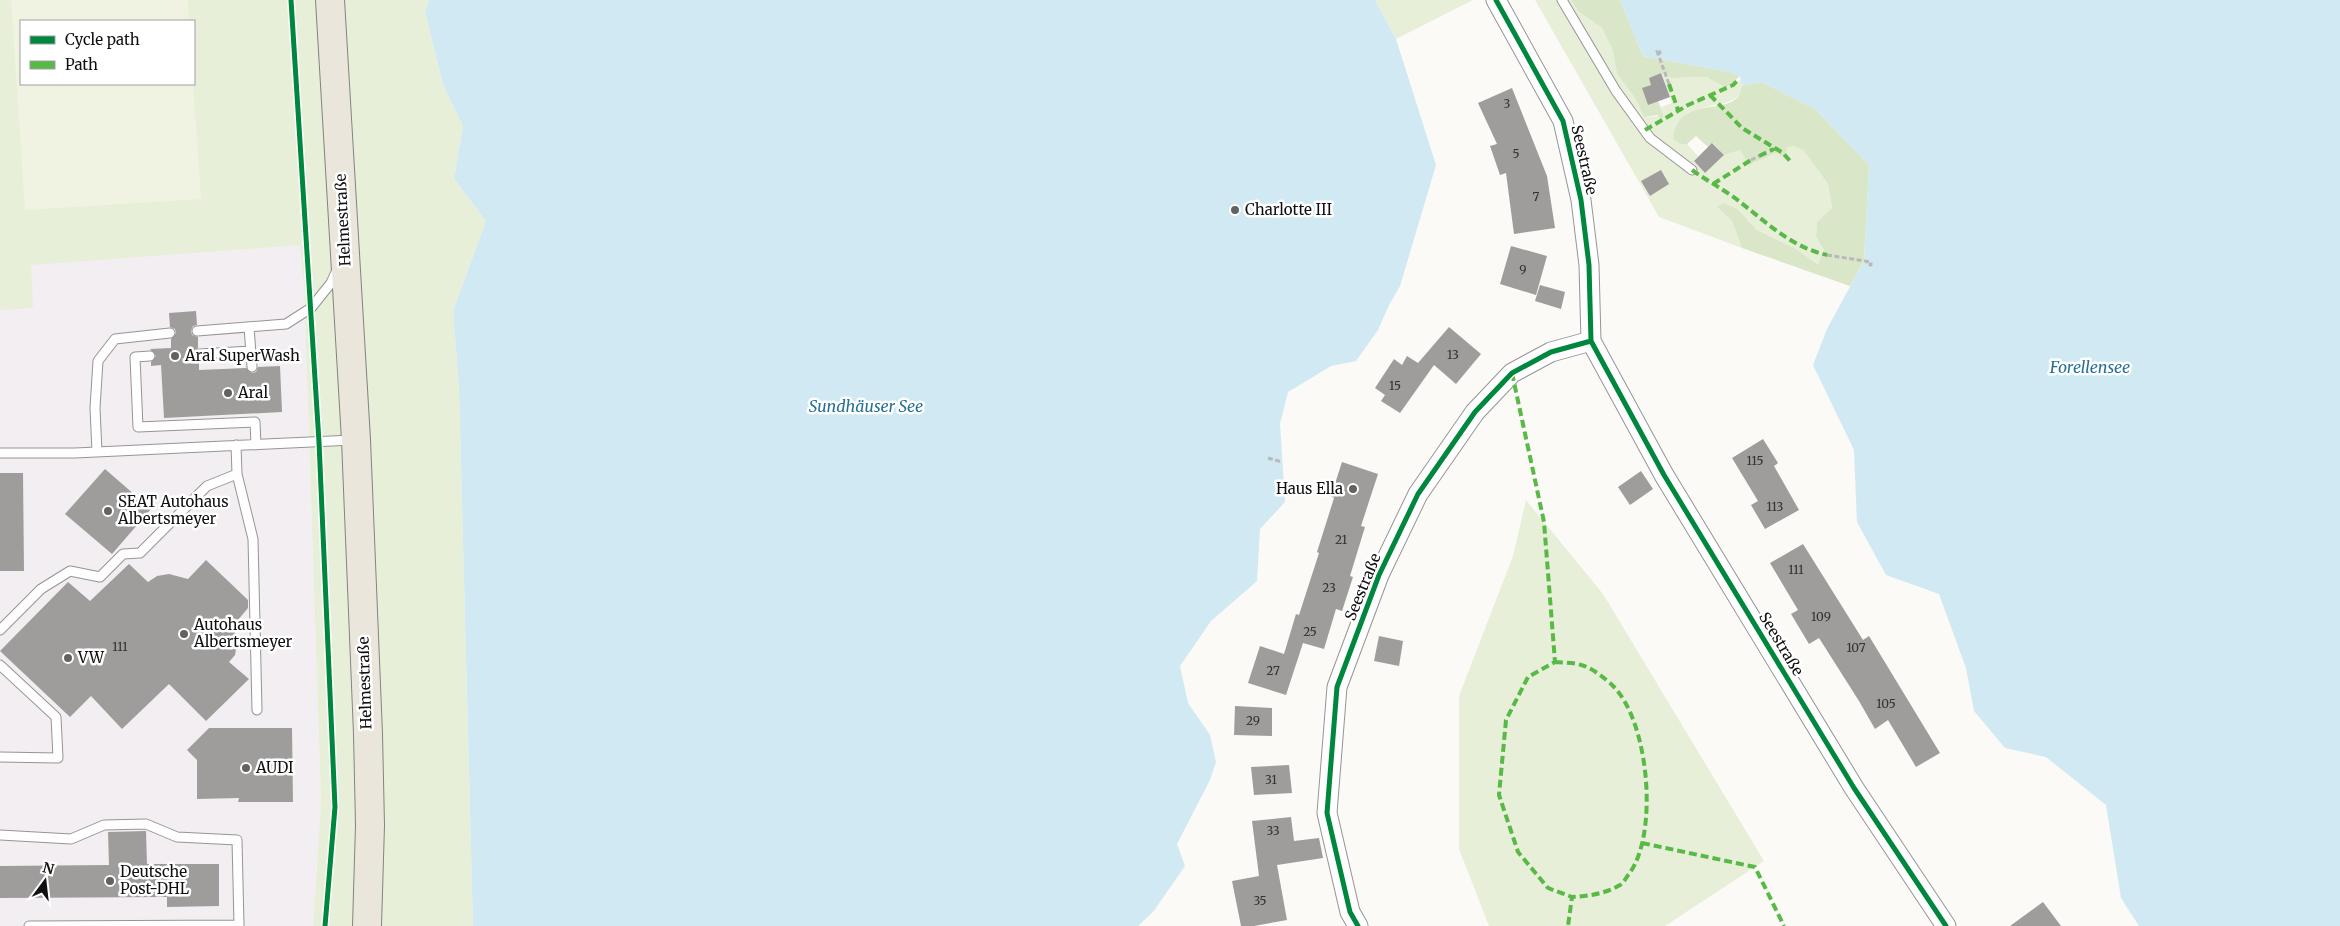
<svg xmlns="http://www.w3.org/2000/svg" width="2340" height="926" viewBox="0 0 2340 926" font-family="Merriweather,serif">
	<rect width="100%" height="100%" fill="#fbfaf6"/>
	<path fill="#f2eef1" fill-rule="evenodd" d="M 0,0 L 285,0 L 304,286 L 321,801 L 313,926 L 0,926 ZM 21,21 L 194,21 L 194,84 L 21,84 Z"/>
	<path fill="#e7efd8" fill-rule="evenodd" d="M 0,0 L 429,0 L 425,12 L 443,85 L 463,126 L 454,179 L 486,221 L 453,311 L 459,388 L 473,926 L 313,926 L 321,801 L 304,286 L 300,245 L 31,265 L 33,308 L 0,310 ZM 21,21 L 194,21 L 194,84 L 21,84 Z
		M 1375,0 L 1473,0 L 1396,39 Z
		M 1535,0 L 1571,0 L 1578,11 L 1602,28 L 1613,51 L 1617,74 L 1635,98 L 1644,117 L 1664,116 L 1661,107 L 1672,103 L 1661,73 L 1671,78 L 1706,77 L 1726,88 L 1733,83 L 1735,85 L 1741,79 C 1746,102 1726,102 1710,106 C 1703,108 1695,110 1687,113 L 1681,144 L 1687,144 L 1698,156 L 1694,161 L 1705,173 L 1724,155 L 1740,150 L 1749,165 L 1776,153 L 1785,159 L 1787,148 L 1794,146 L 1804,151 L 1828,184 L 1832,209 L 1817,222 L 1816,237 L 1824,250 L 1819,264 L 1796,249 L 1757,230 L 1748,220 L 1717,207 L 1732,221 L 1742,248 L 1659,217 Z
		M 1526,500 L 1603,594 L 1764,861 L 1665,926 L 1489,926 L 1459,849 L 1459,696 L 1513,556 Z"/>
	<path fill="#d9e6c7" d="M 1571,0 L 1620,0 L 1643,56 L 1730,72 L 1740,76 L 1726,88 L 1706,77 L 1671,78 L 1661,73 L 1649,78 L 1664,116 L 1661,119 L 1657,115 L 1644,117 L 1635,98 L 1617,74 L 1613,51 L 1602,28 L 1578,11 Z
		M 1762,82 L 1815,109 L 1869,165 L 1864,261 L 1850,286 L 1742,248 L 1732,221 L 1717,207 L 1723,203 L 1737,209 L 1757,230 L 1796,249 L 1818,264 L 1824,250 L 1816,237 L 1817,222 L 1832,208 L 1828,184 L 1804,151 L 1794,146 L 1787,148 L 1785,159 L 1776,153 L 1749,165 L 1740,150 L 1724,155 L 1713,143 L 1708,147 L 1696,136 L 1687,144 L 1681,144 L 1673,139 C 1679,96 1721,115 1738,97 C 1740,94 1741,89 1742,86 Z"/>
	<path fill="#f0f3e1" d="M 11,0 L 188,0 L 189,21 L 21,21 L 21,84 L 193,84 L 201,199 L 25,210 Z"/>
	<path fill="#d0e9f2" d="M 429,0 L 1375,0 L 1396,39 L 1436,165 L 1400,286 L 1389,305 L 1378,330 L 1356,361 L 1331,366 L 1288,392 L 1280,424 L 1285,502 L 1260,529 L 1257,581 L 1211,621 L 1180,666 L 1188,703 L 1210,735 L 1216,762 L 1210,780 L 1177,844 L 1185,866 L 1153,912 L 1138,926 L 473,926 L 459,388 L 453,311 L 486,221 L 454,179 L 463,126 L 443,85 L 425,12 Z
		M 1620,0 L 2340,0 L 2340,926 L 2139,926 L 2121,898 L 2106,805 L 2046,757 L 2005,748 L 1974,711 L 1966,668 L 1939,594 L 1886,575 L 1857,522 L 1854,450 L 1813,365 L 1827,329 L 1864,261 L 1869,165 L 1815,109 L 1762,82 L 1742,86 L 1740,76 L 1730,72 L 1643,56 Z"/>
	<path fill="#9f9d9b" d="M 1661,73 L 1670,97 L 1648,105 L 1642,88 L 1651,85 L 1649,78 Z
		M 1512,88 L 1547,176 L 1555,228 L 1514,234 L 1506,173 L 1500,175 L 1490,146 L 1497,144 L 1478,103 Z
		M 1712,143 L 1724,155 L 1705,173 L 1694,161 Z
		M 1661,170 L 1669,184 L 1650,196 L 1641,181 Z
		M 1511,246 L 1547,256 L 1536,295 L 1500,284 Z
		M 1540,285 L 1565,292 L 1561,309 L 1535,301 Z
		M 196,311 L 197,325 L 193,326 L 191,331 L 192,335 L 198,337 L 198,348 L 193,354 L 194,358 L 199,360 L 199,370 L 246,368 L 252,373 L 256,372 L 258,367 L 280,366 L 282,412 L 164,418 L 161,365 L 151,366 L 151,362 L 156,356 L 150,349 L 171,348 L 171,339 L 176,333 L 175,329 L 170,327 L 169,313 Z
		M 1449,327 L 1481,354 L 1456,384 L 1434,365 L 1400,413 L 1381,401 L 1385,395 L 1375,388 L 1394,359 L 1402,365 L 1407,356 L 1418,363 Z
		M 1763,439 L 1778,463 L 1774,466 L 1799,510 L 1765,529 L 1751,505 L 1758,501 L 1732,458 Z
		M 1342,462 L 1378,474 L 1361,526 L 1365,527 L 1350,576 L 1353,577 L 1342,611 L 1336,609 L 1324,649 L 1303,643 L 1286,695 L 1248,683 L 1260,646 L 1284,654 L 1296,614 L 1299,615 L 1319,553 L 1317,552 L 1334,498 L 1331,496 Z
		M 105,469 L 151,509 L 112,554 L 65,514 Z
		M 1641,471 L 1653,489 L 1630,505 L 1618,487 Z
		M 0,473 L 23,473 L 24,571 L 0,571 Z
		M 1803,544 L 1863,640 L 1869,636 L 1940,753 L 1916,767 L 1888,720 L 1875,729 L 1859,701 L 1819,638 L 1809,644 L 1791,614 L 1798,610 L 1770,563 Z
		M 206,560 L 248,600 L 248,608 L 232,627 L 236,635 L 237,644 L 235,655 L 229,662 L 249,679 L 206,721 L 169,684 L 122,729 L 91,696 L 70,717 L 0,651 L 68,582 L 90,601 L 129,564 L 148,582 L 157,576 L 169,574 L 188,579 Z
		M 1379,636 L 1403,641 L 1399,666 L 1374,661 Z
		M 1235,706 L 1272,708 L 1272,736 L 1234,735 Z
		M 209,728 L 292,728 L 293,802 L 238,802 L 239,798 L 197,799 L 197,760 L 187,750 Z
		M 1289,765 L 1292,793 L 1254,795 L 1251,767 Z
		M 1291,817 L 1294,841 L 1319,838 L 1323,858 L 1277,865 L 1287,920 L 1254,926 L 1241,926 L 1232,881 L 1259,876 L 1252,821 Z
		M 146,831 L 147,864 L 219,864 L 219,906 L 167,907 L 167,897 L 0,898 L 0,866 L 109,865 L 108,832 Z
		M 2043,902 L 2061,926 L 2010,926 Z"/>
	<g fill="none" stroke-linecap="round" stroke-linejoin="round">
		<g stroke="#969594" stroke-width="11">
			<path id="service" d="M 1562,0 L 1616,91 L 1650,138 L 1692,170
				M 249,327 L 252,367
				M 197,331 L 286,324 L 311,308 L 331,283 L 337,270
				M 199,354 L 251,351
				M 150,356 L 135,357 L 138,427 L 255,422 L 256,445
				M 97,452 L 95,408 L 98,361 L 115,339 L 170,333
				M 0,453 L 75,453 L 353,440
				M 237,474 L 253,539 L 257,710
				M 0,630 L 41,589 L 70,571 L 100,577 L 123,554 L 140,553 L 207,486 L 237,474 L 236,445
				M 0,665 L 56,717 L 58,758 L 0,757
				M 0,835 L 71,839 L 104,825 L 146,824 L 177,837 L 237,840 L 239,925 L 29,926"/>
		</g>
		<g stroke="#969594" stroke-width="21">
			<path id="minor" d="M 1496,0 L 1563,121 L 1581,200 L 1589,265 L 1591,341 L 1664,475 L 1854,788 L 1946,926
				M 1358,926 L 1350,912 L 1327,813 L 1337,687 L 1379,575 L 1418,494 L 1475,412 L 1512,373 L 1551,352 L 1591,341"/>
		</g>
		<g stroke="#838381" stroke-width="30">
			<path id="primary" d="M 330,0 L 356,440 L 368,734 L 370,825 L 367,926"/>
		</g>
		<path stroke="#b9b9b8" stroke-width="3" stroke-dasharray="5 2.5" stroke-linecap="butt" d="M 1658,54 L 1660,53 L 1659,50 L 1657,51 L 1669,84
			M 1751,160 L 1759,156
			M 1827,255 L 1871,262 L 1871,265 L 1867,264 L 1867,262
			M 1268,458 L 1282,462"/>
		<use href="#service" stroke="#fefefe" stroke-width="9"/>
		<use href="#minor" stroke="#fefefe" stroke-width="19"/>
		<use href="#primary" stroke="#ebe6dc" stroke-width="28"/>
		<path stroke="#58b947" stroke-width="4" stroke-dasharray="8 4" stroke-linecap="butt" d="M 1669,84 L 1678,110
			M 1710,95 L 1742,128 L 1783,153 L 1790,161
			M 1645,130 L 1688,105 L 1733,85 L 1739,79
			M 1759,156 L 1774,149
			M 1692,170 C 1706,180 1721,188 1735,198 C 1764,220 1790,247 1827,255
			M 1713,184 L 1751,160
			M 1512,373 L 1544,522 L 1555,662 L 1528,677 L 1506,720 L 1499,795 L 1518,852 L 1548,888 L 1572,897 L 1568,926
			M 1555,662 C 1563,663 1573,662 1581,665 C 1591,667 1606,679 1613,686 C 1649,721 1659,834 1629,874 C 1626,877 1624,883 1620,885 C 1605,894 1588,896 1572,897
			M 1642,843 L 1755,867 L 1784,926"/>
		<g stroke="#fff" stroke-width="8">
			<path id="cycleway" d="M 291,0 L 319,442 L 335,807 L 325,926
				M 1496,0 L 1563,121 L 1581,200 L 1589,265 L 1591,341 L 1664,475 L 1854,788 L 1946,926
				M 1358,926 L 1350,912 L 1327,813 L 1337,687 L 1379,575 L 1418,494 L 1475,412 L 1512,373 L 1551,352 L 1591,341"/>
		</g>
		<use href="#cycleway" stroke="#00873e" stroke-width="5"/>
	</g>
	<g fill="#626260" stroke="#fff" stroke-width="2">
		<circle cx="1235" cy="210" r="5"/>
		<circle cx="175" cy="356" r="5"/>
		<circle cx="228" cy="393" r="5"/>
		<circle cx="1353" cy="489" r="5"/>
		<circle cx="108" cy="511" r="5"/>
		<circle cx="184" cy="634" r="5"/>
		<circle cx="68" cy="658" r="5"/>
		<circle cx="246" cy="768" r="5"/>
		<circle cx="110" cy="881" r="5"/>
	</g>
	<g text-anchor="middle" stroke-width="5" stroke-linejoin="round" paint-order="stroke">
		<g font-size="12" fill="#343333">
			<text x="1507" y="108">3</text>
			<text x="1516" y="158">5</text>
			<text x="1536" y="201">7</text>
			<text x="1523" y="274">9</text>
			<text x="1453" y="359">13</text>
			<text x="1395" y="390">15</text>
			<text x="1755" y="465">115</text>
			<text x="1775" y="511">113</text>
			<text x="1341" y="544">21</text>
			<text x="1796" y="574">111</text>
			<text x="1329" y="592">23</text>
			<text x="1821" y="621">109</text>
			<text x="1310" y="636">25</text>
			<text x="120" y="651">111</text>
			<text x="1856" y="652">107</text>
			<text x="1273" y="675">27</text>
			<text x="1886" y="708">105</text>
			<text x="1253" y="725">29</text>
			<text x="1271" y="784">31</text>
			<text x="1273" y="835">33</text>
			<text x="1260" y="905">35</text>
		</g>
		<g font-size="15" fill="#101010" stroke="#fff">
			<text transform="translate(1584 160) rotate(77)" y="5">Seestraße</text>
			<text transform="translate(343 220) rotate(-93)" y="5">Helmestraße</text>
			<text transform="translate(1363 587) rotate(-68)" y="5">Seestraße</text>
			<text transform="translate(1781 644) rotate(59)" y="5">Seestraße</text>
			<text transform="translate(365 683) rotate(-92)" y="5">Helmestraße</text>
		</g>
		<g font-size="15" fill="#101010" stroke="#fff" text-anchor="start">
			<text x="1245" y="215">Charlotte III</text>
			<text x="185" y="361">Aral SuperWash</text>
			<text x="238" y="398">Aral</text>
			<text x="1343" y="494" text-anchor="end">Haus Ella</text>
			<text x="118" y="507">SEAT Autohaus<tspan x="118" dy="17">Albertsmeyer</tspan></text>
			<text x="194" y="630">Autohaus<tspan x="194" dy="17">Albertsmeyer</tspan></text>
			<text x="78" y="663">VW</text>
			<text x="256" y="773">AUDI</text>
			<text x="120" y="877">Deutsche<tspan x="120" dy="17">Post-DHL</tspan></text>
		</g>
		<g font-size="16" font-style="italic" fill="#257096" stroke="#fff">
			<text x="2090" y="373">Forellensee</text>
			<text x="866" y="412">Sundhäuser See</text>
		</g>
	</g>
	<rect x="20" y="20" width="175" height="65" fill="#ffffff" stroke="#9f9f9f"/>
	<rect x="30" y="36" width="25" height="8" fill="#00873e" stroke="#9f9f9f"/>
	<text x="65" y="45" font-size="15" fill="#101010">Cycle path</text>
	<rect x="30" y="61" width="25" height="8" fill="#58b947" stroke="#9f9f9f"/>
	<text x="65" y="70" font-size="15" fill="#101010">Path</text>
	<g transform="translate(45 881) rotate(15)" stroke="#ffffff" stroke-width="4" paint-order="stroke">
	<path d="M0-4L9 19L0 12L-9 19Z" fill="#101010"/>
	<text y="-8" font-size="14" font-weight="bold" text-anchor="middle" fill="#101010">N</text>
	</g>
</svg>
